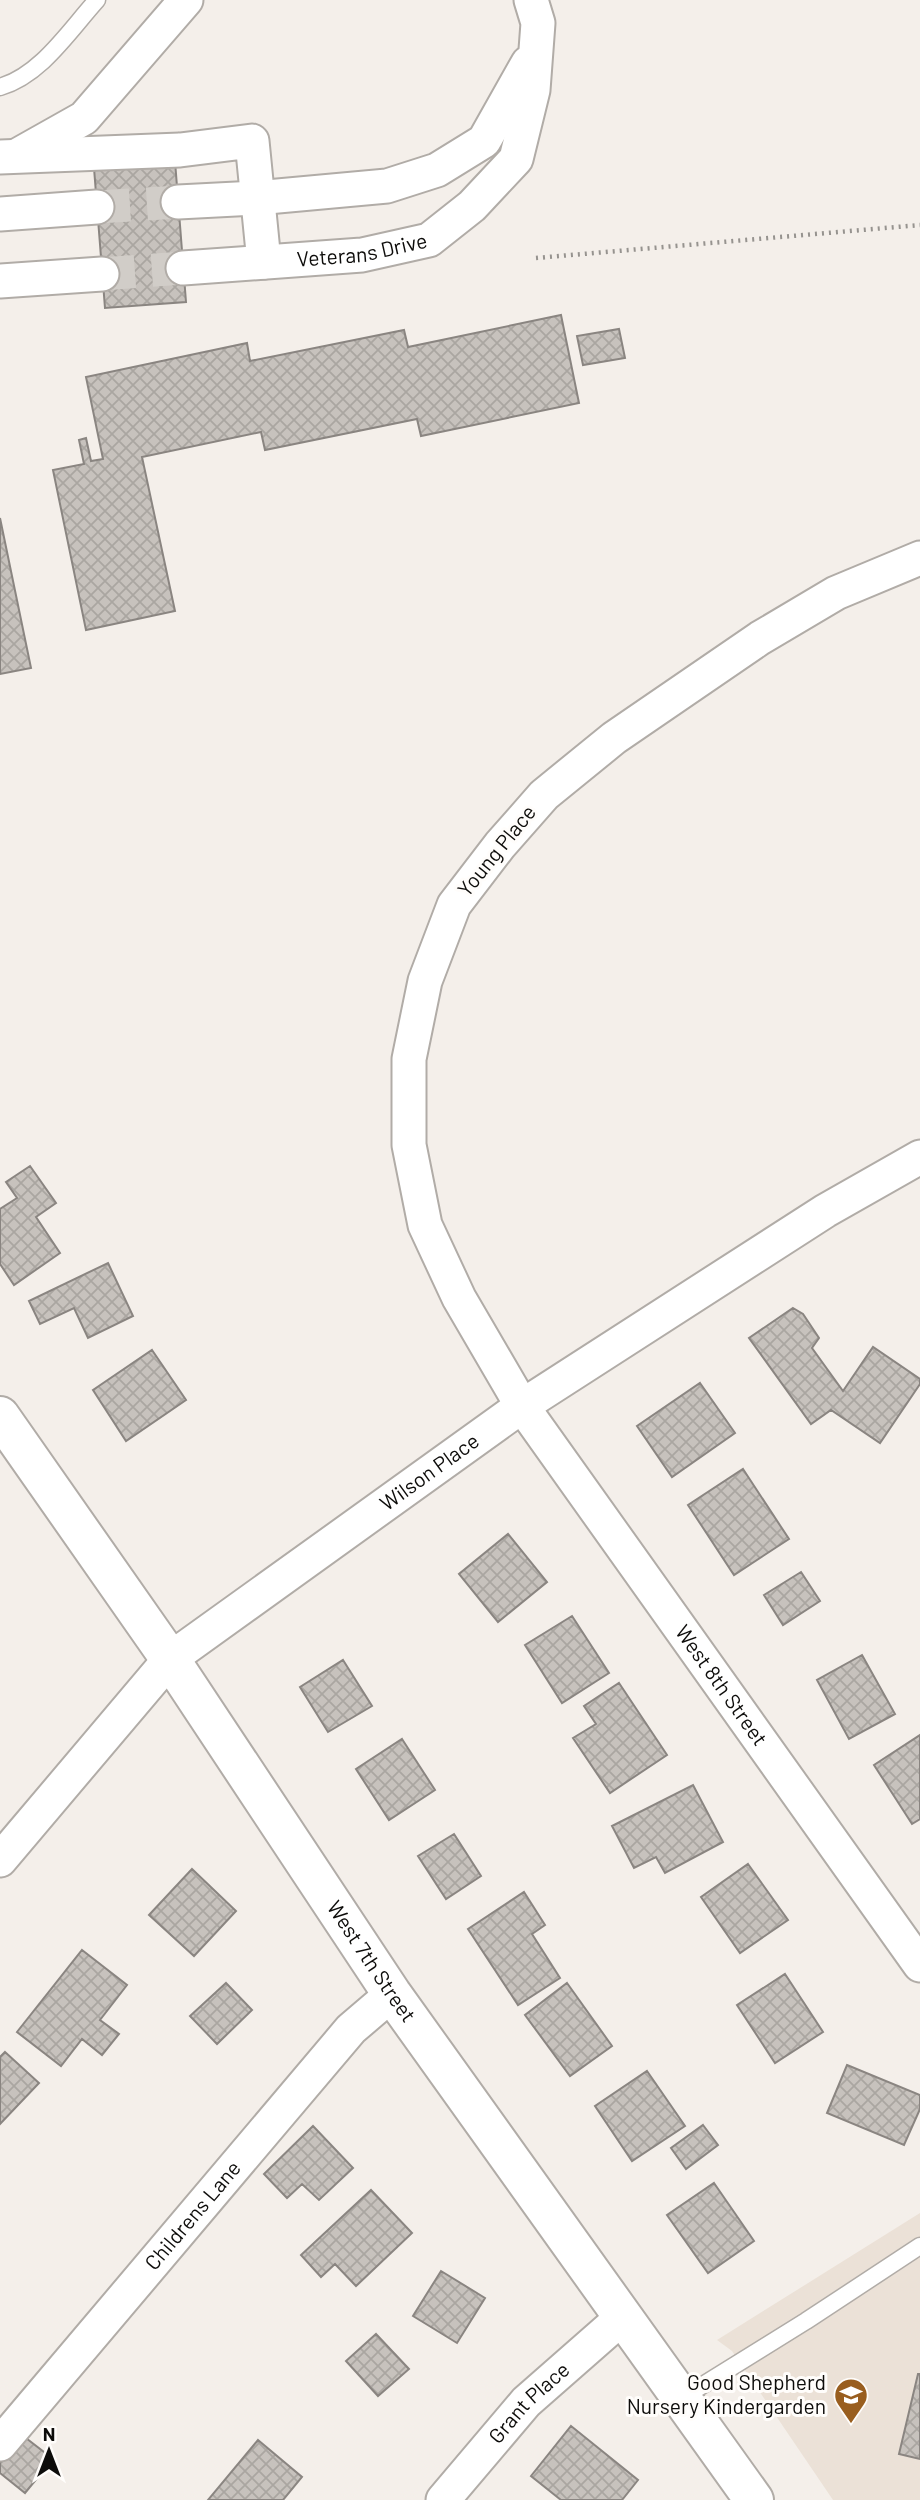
<svg xmlns="http://www.w3.org/2000/svg" width="920" height="2500" viewBox="0 0 920 2500" font-family="Barlow,sans-serif">
	<defs>
		<pattern id="building-cross-hatch" width="8" height="8" patternUnits="userSpaceOnUse" patternTransform="scale(1.75)"><rect width="8" height="8" fill="#c7c2bd"/><path d="M0 0l8 8M0 8l8-8" fill="none" stroke="#aaa6a1"/></pattern>
	</defs>
	<rect width="100%" height="100%" fill="#f4efea"/>
	<path fill="#ebe1d7" d="M 920,2213 L 920,2500 L 833,2500 L 732,2351 L 717,2340 Z"/>
	<path fill="url(#building-cross-hatch)" stroke="#8a8581" stroke-width="2" d="M 175,161 L 186,302 L 105,308 L 94,168 Z
		M 561,315 L 579,403 L 421,436 L 417,419 L 265,450 L 261,432 L 142,457 L 175,611 L 86,630 L 53,470 L 84,464 L 79,440 L 86,438 L 91,461 L 103,459 L 86,377 L 247,343 L 250,361 L 404,330 L 408,347 Z
		M 619,329 L 625,358 L 583,365 L 577,336 Z
		M 0,518 L 31,668 L 0,674 Z
		M 30,1166 L 56,1203 L 36,1217 L 60,1253 L 14,1285 L 0,1264 L 0,1209 L 17,1198 L 6,1182 Z
		M 108,1263 L 133,1316 L 88,1338 L 74,1308 L 40,1324 L 29,1301 Z
		M 793,1308 L 803,1314 L 819,1338 L 812,1348 L 843,1391 L 873,1347 L 920,1379 L 920,1384 L 880,1443 L 831,1410 L 811,1424 L 749,1338 Z
		M 152,1350 L 186,1400 L 126,1441 L 93,1390 Z
		M 700,1383 L 735,1433 L 672,1477 L 637,1426 Z
		M 743,1469 L 789,1539 L 734,1575 L 688,1505 Z
		M 508,1534 L 547,1582 L 498,1622 L 459,1574 Z
		M 801,1572 L 820,1601 L 783,1625 L 764,1595 Z
		M 572,1616 L 609,1673 L 562,1703 L 525,1645 Z
		M 862,1655 L 895,1714 L 849,1739 L 817,1680 Z
		M 343,1660 L 372,1706 L 328,1732 L 300,1687 Z
		M 619,1683 L 667,1755 L 610,1793 L 573,1738 L 596,1724 L 584,1706 Z
		M 920,1735 L 920,1819 L 912,1824 L 874,1765 Z
		M 402,1739 L 435,1790 L 389,1820 L 356,1769 Z
		M 693,1785 L 723,1842 L 665,1873 L 656,1857 L 634,1868 L 612,1826 Z
		M 454,1834 L 481,1876 L 446,1899 L 418,1856 Z
		M 748,1864 L 788,1920 L 740,1953 L 701,1897 Z
		M 192,1869 L 236,1911 L 194,1956 L 149,1915 Z
		M 524,1892 L 545,1925 L 532,1934 L 560,1978 L 518,2005 L 468,1929 Z
		M 82,1950 L 127,1985 L 100,2020 L 119,2034 L 102,2055 L 82,2039 L 61,2066 L 17,2032 Z
		M 785,1974 L 823,2032 L 775,2063 L 737,2005 Z
		M 226,1983 L 252,2010 L 217,2044 L 190,2016 Z
		M 567,1983 L 612,2046 L 570,2076 L 525,2015 Z
		M 5,2052 L 39,2083 L 0,2124 L 0,2057 Z
		M 847,2065 L 920,2095 L 920,2109 L 904,2145 L 827,2113 Z
		M 647,2071 L 685,2126 L 632,2161 L 595,2106 Z
		M 703,2125 L 718,2145 L 686,2169 L 671,2148 Z
		M 313,2126 L 353,2168 L 319,2200 L 302,2184 L 287,2198 L 264,2174 Z
		M 714,2183 L 754,2241 L 708,2273 L 667,2215 Z
		M 371,2190 L 412,2233 L 356,2286 L 335,2264 L 321,2277 L 301,2255 Z
		M 441,2271 L 485,2298 L 457,2343 L 413,2316 Z
		M 376,2334 L 409,2369 L 378,2396 L 346,2361 Z
		M 918,2374 L 920,2374 L 920,2459 L 899,2454 Z
		M 571,2426 L 638,2480 L 622,2500 L 561,2500 L 531,2476 Z
		M 22,2435 L 53,2459 L 25,2493 L 0,2473 L 0,2463 Z
		M 258,2440 L 302,2477 L 283,2500 L 208,2500 Z"/>
	<g fill="none" stroke-linecap="round" stroke-linejoin="round">
		<path stroke="#d1cdc8" stroke-width="33" stroke-dasharray="33 17" stroke-linecap="butt" d="M 97,207 L 178,202
			M 102,274 L 183,268"/>
		<g stroke="#b1aca7" stroke-width="19">
			<path id="service" d="M 0,87 C 41,75 69,31 97,0
				M 682,2398 L 806,2321 L 920,2246"/>
		</g>
		<g stroke="#b1aca7" stroke-width="37">
			<g id="minor">
				<path d="M 20,154 L 84,118 L 186,0"/>
				<path d="M 0,157 L 180,150 L 252,141 L 264,262"/>
				<path d="M 178,202 L 256,198 L 387,186 L 437,170 L 484,141 L 528,63"/>
				<path d="M 0,214 L 97,207"/>
				<path id="s1" d="M 183,268 L 362,255 L 429,240 L 472,206 L 516,159 L 533,90 L 538,23 L 531,0"/>
				<path d="M 0,281 L 102,274"/>
				<path id="s2" d="M 920,558 L 836,593 L 760,638 L 614,738 L 544,795 L 500,845 L 454,905 L 425,981 L 409,1059 L 409,1145 L 425,1225 L 459,1298 L 522,1406 L 920,1965"/>
				<path id="s3" d="M 0,1860 L 170,1659 L 522,1406 L 825,1211 L 920,1157"/>
				<path id="s4" d="M 0,2444 L 351,2029 L 392,1994"/>
				<path id="s5" d="M 443,2500 L 526,2402 L 624,2316"/>
			</g>
		</g>
		<g stroke="#b1aca7" stroke-width="42">
			<g id="tertiary">
				<path id="s6" d="M 0,1416 L 170,1659 L 392,1994 L 754,2500"/>
			</g>
		</g>
		<path stroke="#96938f" stroke-width="4.5" stroke-dasharray="2 5" stroke-linecap="butt" d="M 536,258 L 920,225"/>
		<use href="#service" stroke="#fff" stroke-width="16"/>
		<use href="#minor" stroke="#fff" stroke-width="33"/>
		<use href="#tertiary" stroke="#fff" stroke-width="38"/>
	</g>
	<defs>
		<g id="school-pin" transform="scale(1.75)"><path d="M0 17L-7.5 6A9.5 9.5 0 1 1 7.5 6Z" fill="#995e1f" stroke="#fffdfb"/><path d="M0-5L7-2L0 1L-7-2ZM-4 1L0 2.5L4 1V4Q0 6-4 4Z" fill="#fff"/></g>
	</defs>
	<g fill-rule="evenodd">
		<use href="#school-pin" x="851" y="2395"/>
	</g>
	<g text-anchor="middle" stroke-width="6" stroke-linejoin="round" paint-order="stroke">
		<g font-size="21" fill="#0d0c0a" stroke="#fffdfb">
			<text dy="7" stroke="none"><textPath href="#s1" startOffset="180">Veterans Drive</textPath></text>
			<text transform="translate(497 851) rotate(-51)" y="7">Young Place</text>
			<text dy="7" stroke="none"><textPath href="#s3" startOffset="583">Wilson Place</textPath></text>
			<text dy="7" stroke="none"><textPath href="#s2" startOffset="1466">West 8th Street</textPath></text>
			<text dy="7" stroke="none"><textPath href="#s6" startOffset="660">West 7th Street</textPath></text>
			<text dy="7" stroke="none"><textPath href="#s4" startOffset="299">Childrens Lane</textPath></text>
			<text dy="7" stroke="none"><textPath href="#s5" startOffset="130">Grant Place</textPath></text>
		</g>
		<g font-size="21" fill="#0d0c0a" stroke="#fffdfb" text-anchor="end">
			<text x="826" y="2390">Good Shepherd<tspan x="826" dy="24">Nursery Kindergarden</tspan></text>
		</g>
	</g>
	<g transform="translate(49 2451)" stroke="#fffdfb" stroke-width="5" paint-order="stroke">
	<path d="M0-5L12 26L0 18L-12 26Z" fill="#0d0c0a"/>
	<text y="-10" font-size="19" font-weight="bold" text-anchor="middle" fill="#0d0c0a">N</text>
	</g>
</svg>
